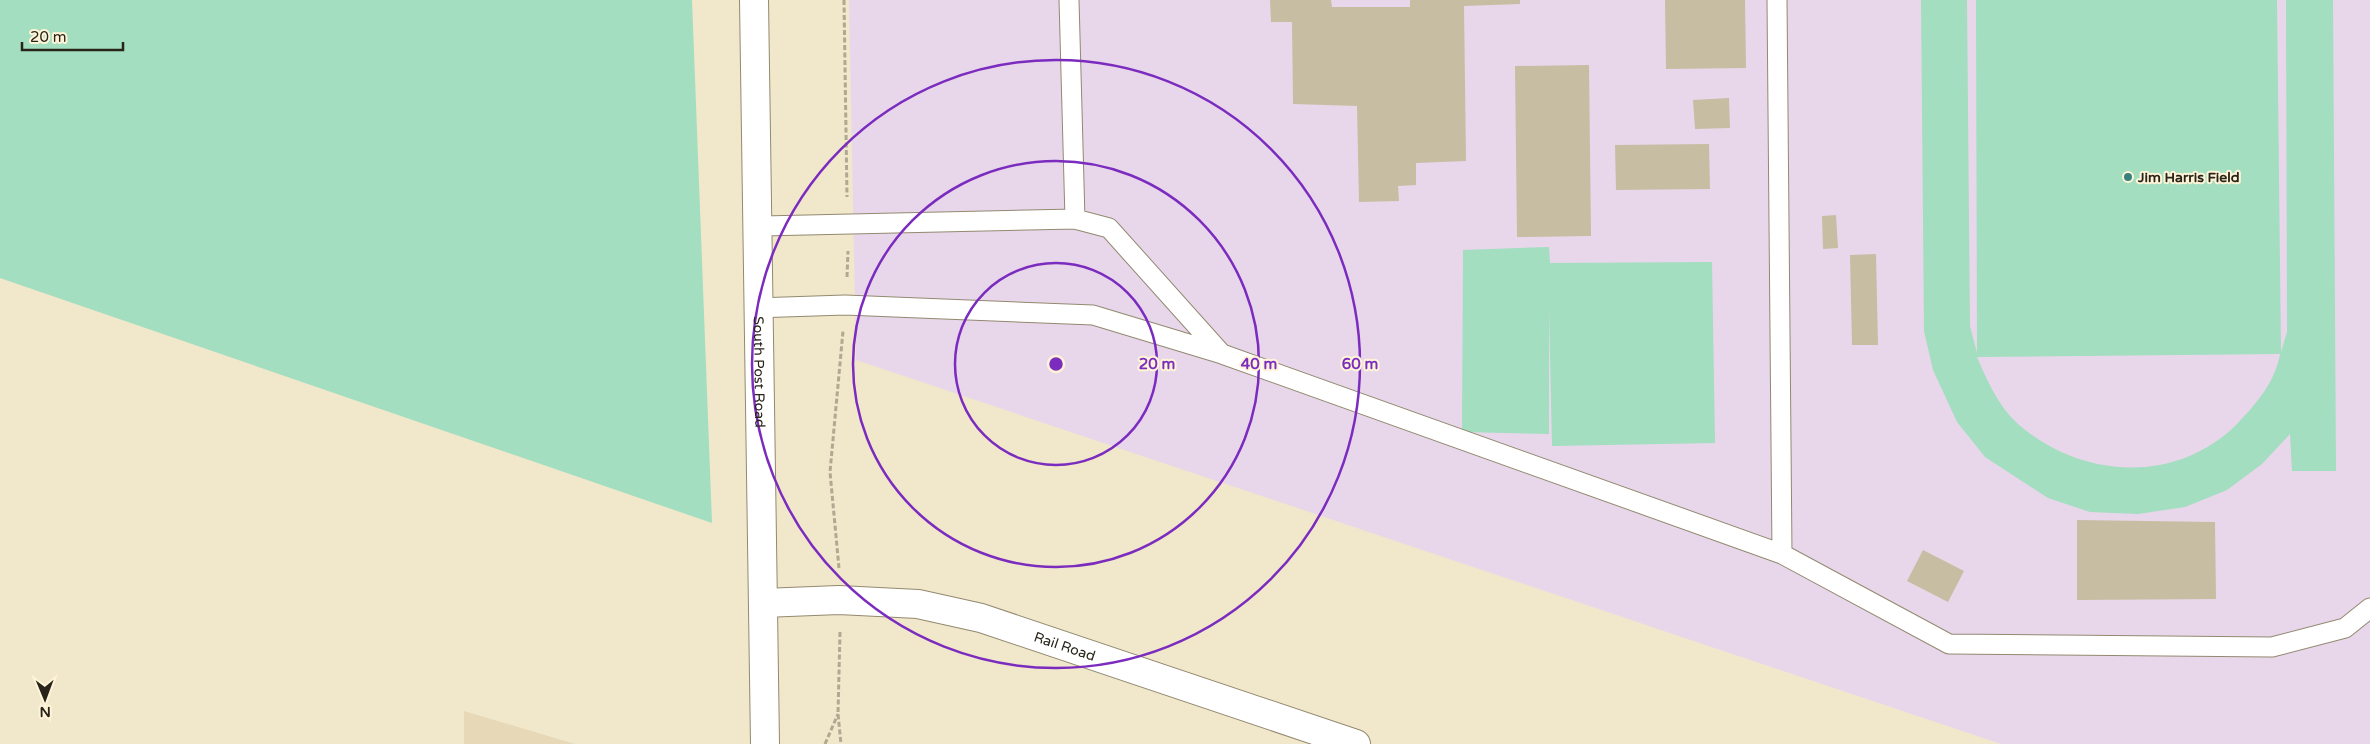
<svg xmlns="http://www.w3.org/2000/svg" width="2370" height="744" viewBox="0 0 2370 744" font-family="'Varela Round',sans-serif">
	<rect width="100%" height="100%" fill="#f1e7cb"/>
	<path fill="#e7d9b8" d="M 464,711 L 575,744 L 464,744 Z"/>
	<path fill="#e8d7ea" d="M 849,0 L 2370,0 L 2370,744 L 2001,744 L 856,360 Z"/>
	<path fill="#a2debf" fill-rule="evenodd" d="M 0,0 L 692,0 L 712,523 L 0,278 Z
		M 1921,0 L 1967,0 L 1970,326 L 1977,353 L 1976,0 L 2277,0 L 2281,352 L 2287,332 L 2286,0 L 2333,0 L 2336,471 L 2292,471 L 2290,434 L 2262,464 L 2227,490 L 2185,507 L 2138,514 L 2090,512 L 2048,498 L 1985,457 L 1957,422 L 1933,370 L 1924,331 ZM 2280,354 C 2275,382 2257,403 2237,424 C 2176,485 2081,479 2018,424 C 1998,406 1987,380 1977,357 Z
		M 1549,247 L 1550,263 L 1712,262 L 1715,443 L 1552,446 L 1549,308 L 1549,434 L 1462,432 L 1463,250 Z"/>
	<path fill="#c7bda2" d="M 1270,0 L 1331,0 L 1332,7 L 1410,7 L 1410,0 L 1520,0 L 1520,4 L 1464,6 L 1466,161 L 1416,163 L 1416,185 L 1398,186 L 1399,201 L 1359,202 L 1357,106 L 1293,104 L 1292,22 L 1271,22 Z
		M 1665,0 L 1745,0 L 1746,68 L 1666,69 Z
		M 1589,65 L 1591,236 L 1517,237 L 1515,66 Z
		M 1729,98 L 1730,128 L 1695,129 L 1693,100 Z
		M 1709,144 L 1710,189 L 1616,190 L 1615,145 Z
		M 1836,215 L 1838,248 L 1823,249 L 1822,216 Z
		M 1876,254 L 1878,345 L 1852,345 L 1850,255 Z
		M 2077,520 L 2215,522 L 2216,599 L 2077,600 Z
		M 1923,550 L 1964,571 L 1948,602 L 1907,581 Z"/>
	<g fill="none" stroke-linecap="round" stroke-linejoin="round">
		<g stroke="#938970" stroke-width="21">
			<path id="service" d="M 1069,0 L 1075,219
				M 1777,0 L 1782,554
				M 757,226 L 1075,219 L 1109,228 L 1221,353
				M 758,308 L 845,305 L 1093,315 L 1222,354 L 1782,554 L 1949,644 L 2272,647 L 2345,628 L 2370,608"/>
		</g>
		<g stroke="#938970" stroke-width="30">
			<g id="minor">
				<path id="s1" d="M 763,603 L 839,600 L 918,604 L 981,618 L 1356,744"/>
			</g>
		</g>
		<g stroke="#938970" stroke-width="30">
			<g id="secondary">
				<path id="s2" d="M 754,0 L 765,744"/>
			</g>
		</g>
		<path stroke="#b0a892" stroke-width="3" stroke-dasharray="5 2.5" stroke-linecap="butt" d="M 844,0 L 847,197
			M 847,277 L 848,251
			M 839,568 L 830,472 L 843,331
			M 840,632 L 838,714 L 841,744
			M 825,744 L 838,714"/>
		<use href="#service" stroke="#fff" stroke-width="19"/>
		<use href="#minor" stroke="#fff" stroke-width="28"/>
		<use href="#secondary" stroke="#fff" stroke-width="28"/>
	</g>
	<g fill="none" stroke="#7b2cbf" stroke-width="2.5">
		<circle cx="1056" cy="364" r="101"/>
		<circle cx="1056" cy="364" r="203"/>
		<circle cx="1056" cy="364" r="304"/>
	</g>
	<circle fill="#39817d" stroke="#fff4d8" stroke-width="2" cx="2128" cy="177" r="5"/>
	<g text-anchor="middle" stroke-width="4" stroke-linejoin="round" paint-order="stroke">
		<g font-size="14" font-weight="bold" fill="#282419" stroke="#fff4d8" text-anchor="start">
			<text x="2138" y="182">Jim Harris Field</text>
		</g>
		<g font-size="14" fill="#282419" stroke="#fff4d8">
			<text dy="5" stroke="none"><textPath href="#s2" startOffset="372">South Post Road</textPath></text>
			<text dy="5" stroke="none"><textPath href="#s1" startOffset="308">Rail Road</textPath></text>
		</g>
	</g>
	<circle cx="1056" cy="364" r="8" fill="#7b2cbf" stroke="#fff4d8" stroke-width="2.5"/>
	<g font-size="15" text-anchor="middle" font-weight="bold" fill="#7b2cbf" stroke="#fff4d8" stroke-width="4" stroke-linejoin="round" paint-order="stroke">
		<text x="1157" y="369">20 m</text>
		<text x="1259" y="369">40 m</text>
		<text x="1360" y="369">60 m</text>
	</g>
	<g transform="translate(45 699) rotate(179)" stroke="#fff4d8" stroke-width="4" paint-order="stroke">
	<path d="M0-4L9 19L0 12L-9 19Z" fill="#282419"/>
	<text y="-8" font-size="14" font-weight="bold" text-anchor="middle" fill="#282419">N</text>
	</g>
	<path d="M22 42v8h101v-8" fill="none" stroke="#282419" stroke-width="2.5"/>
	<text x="30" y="42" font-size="15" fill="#282419" stroke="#fff4d8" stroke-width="4" paint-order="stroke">20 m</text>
</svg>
